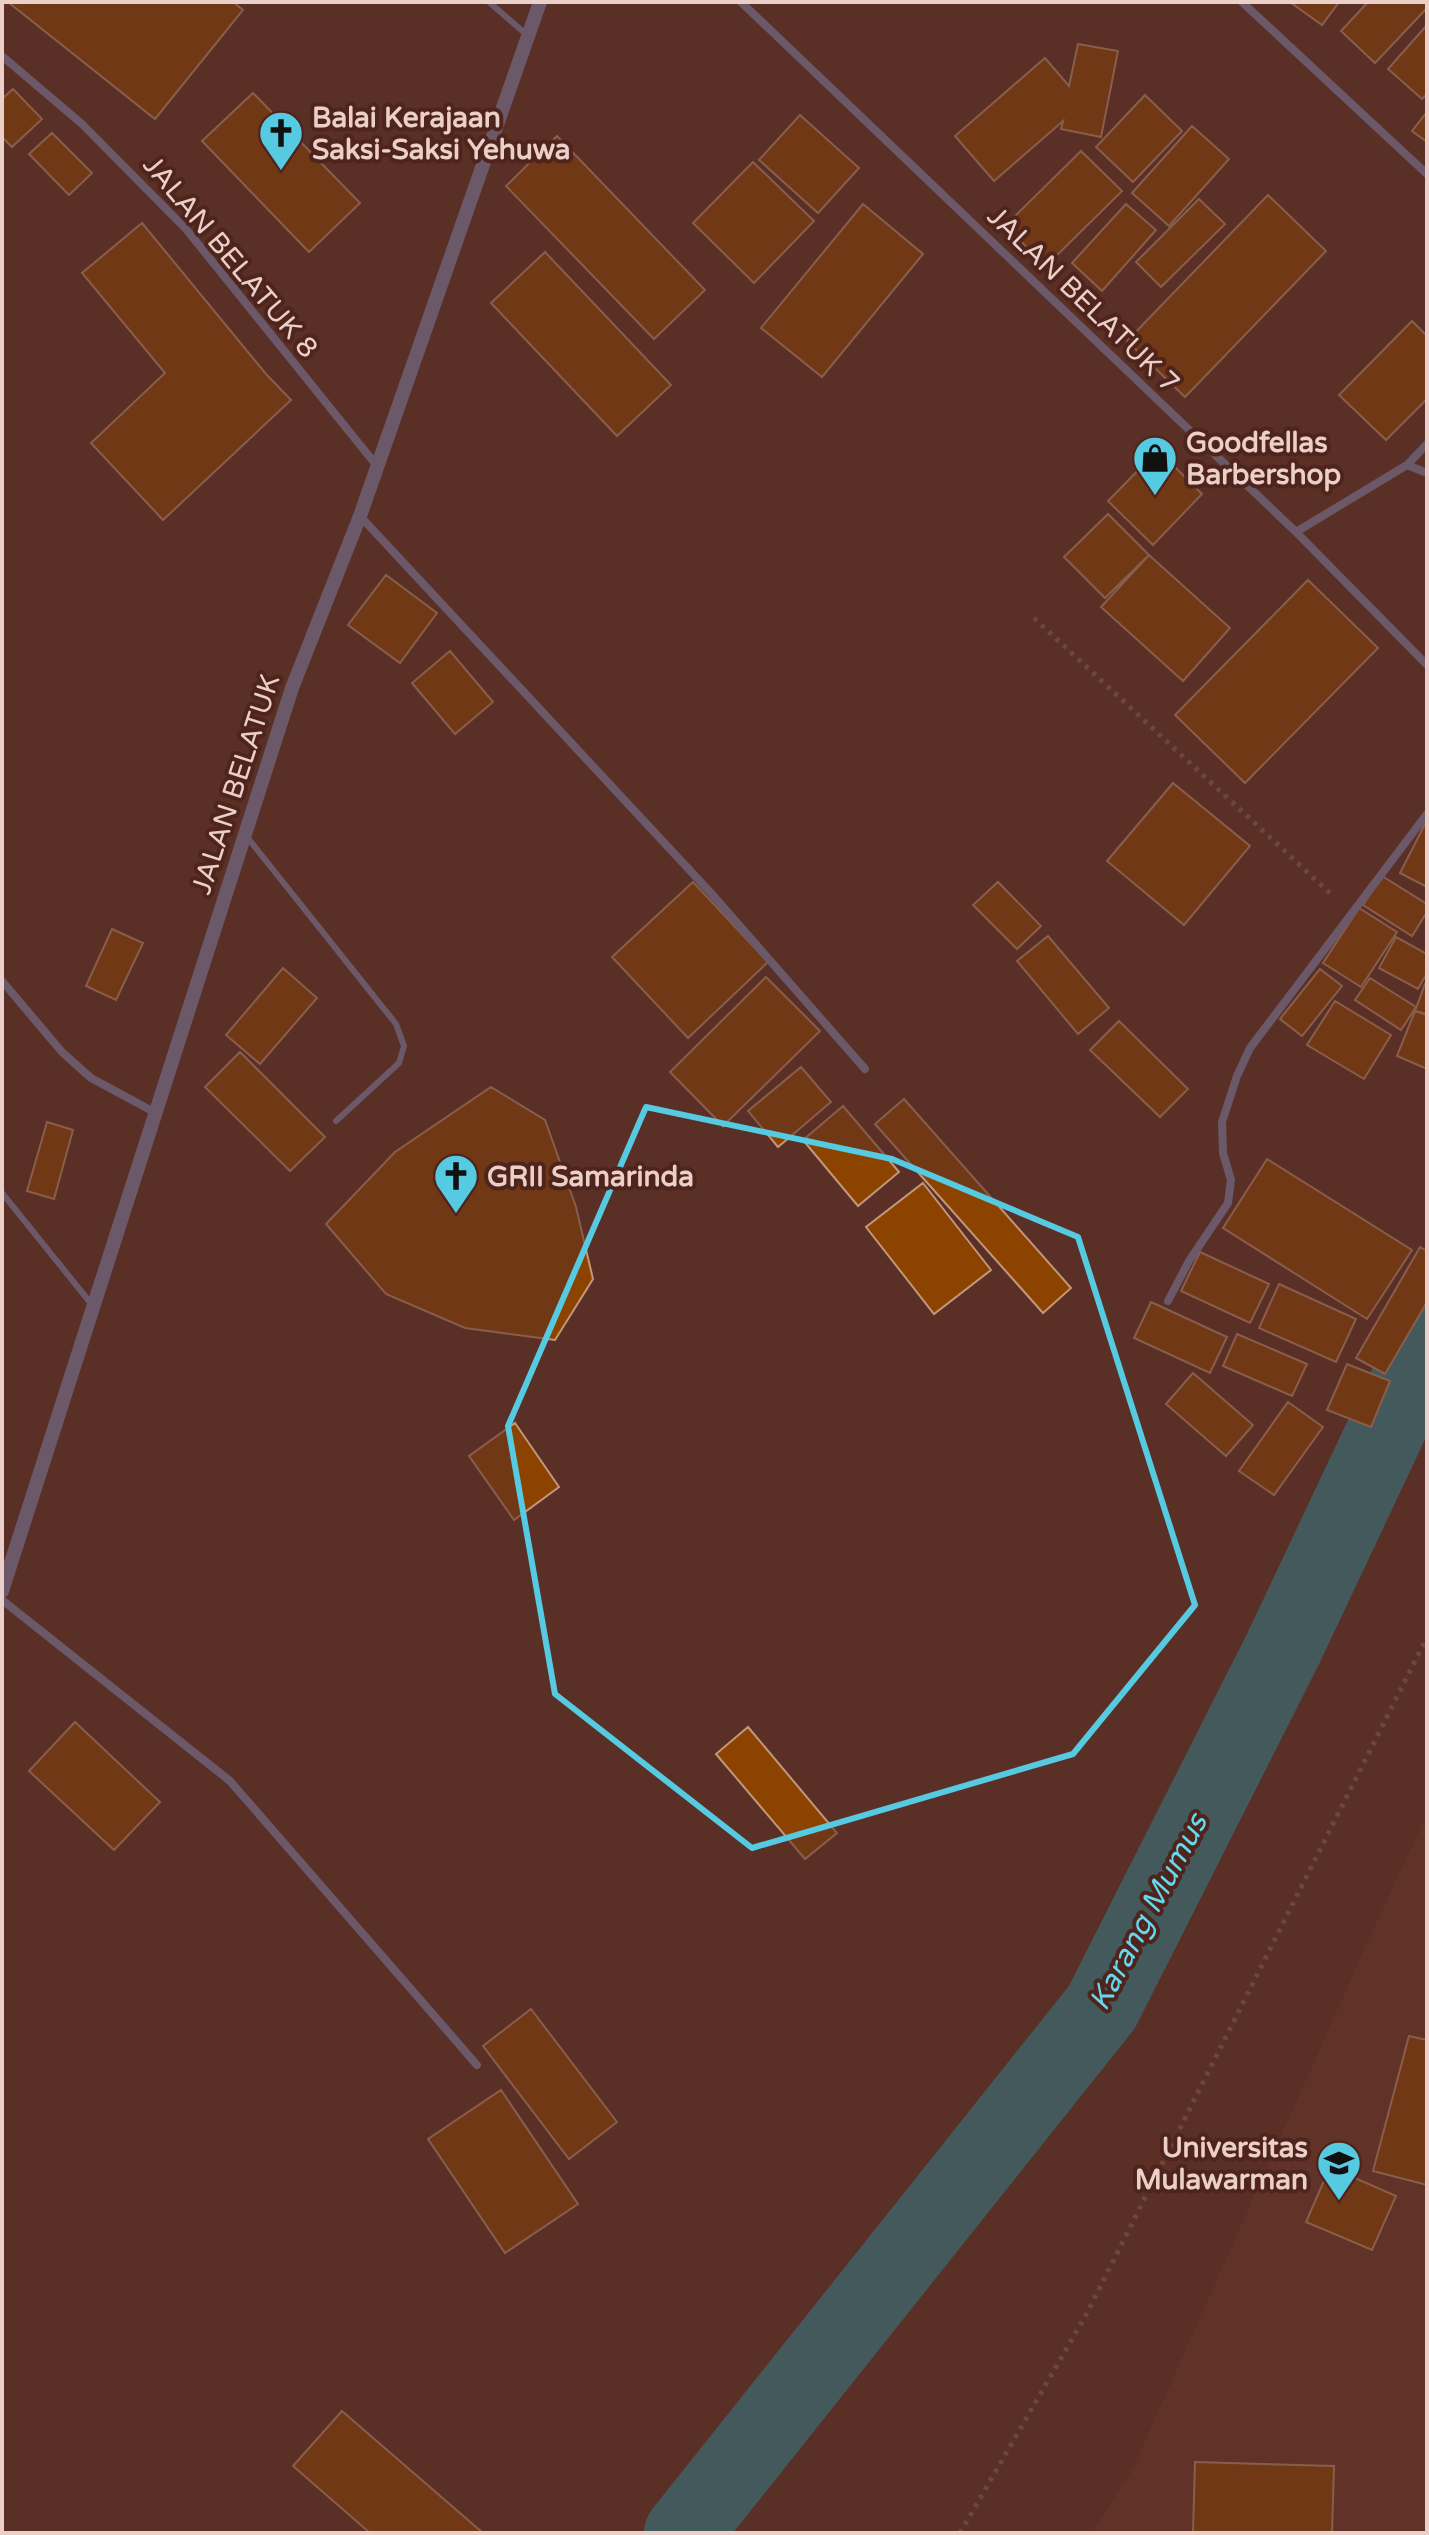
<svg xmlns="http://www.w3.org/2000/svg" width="1429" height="2535" viewBox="0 0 1429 2535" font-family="'Varela Round',sans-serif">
	<rect width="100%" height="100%" fill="#5a2f26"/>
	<path fill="#69362c" d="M 1427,1814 L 1427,2533 L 1092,2533 L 1132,2470 L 1371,1934 Z"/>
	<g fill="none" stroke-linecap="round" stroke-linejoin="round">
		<path stroke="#2c8d9e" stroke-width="78" d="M 683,2533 L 1102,2007 L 1283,1649 L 1427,1344"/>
	</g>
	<path fill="#8d4300" stroke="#c2967b" stroke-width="2" d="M 8,2 L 233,2 L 243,10 L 155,119 Z
		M 1290,2 L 1339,2 L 1322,25 Z
		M 1368,2 L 1427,2 L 1427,8 L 1375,63 L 1341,31 Z
		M 1427,25 L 1427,94 L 1422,99 L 1388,69 Z
		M 1078,44 L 1118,51 L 1101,137 L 1061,129 L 1063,121 L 994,181 L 955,136 L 1045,58 L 1069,86 Z
		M 13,89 L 42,119 L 12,147 L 2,137 L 2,99 Z
		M 253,93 L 360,203 L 309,252 L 202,141 Z
		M 1145,95 L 1182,131 L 1133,182 L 1096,147 Z
		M 1427,112 L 1427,142 L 1412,131 Z
		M 800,115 L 859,168 L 818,213 L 759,160 Z
		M 1192,126 L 1229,159 L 1169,226 L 1132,193 Z
		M 52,133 L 92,173 L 69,195 L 29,154 Z
		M 557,136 L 705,290 L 654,339 L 506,186 Z
		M 1081,151 L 1122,191 L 1046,266 L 1005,226 Z
		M 753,162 L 814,221 L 754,283 L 693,223 Z
		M 1268,195 L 1326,251 L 1185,397 L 1127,341 Z
		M 1199,199 L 1225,224 L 1161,287 L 1136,262 Z
		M 863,204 L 923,254 L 822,377 L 761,328 Z
		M 1126,204 L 1156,230 L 1102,291 L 1072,263 Z
		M 142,223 L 266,374 L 291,400 L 163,520 L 91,443 L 165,373 L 82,273 Z
		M 545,252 L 671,385 L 617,436 L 491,303 Z
		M 1412,321 L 1427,336 L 1427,399 L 1386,440 L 1339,395 Z
		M 1158,450 L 1202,494 L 1153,545 L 1108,501 Z
		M 1108,514 L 1149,555 L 1105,598 L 1064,557 Z
		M 1149,555 L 1230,628 L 1183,681 L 1101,607 Z
		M 386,575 L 437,613 L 400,663 L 348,625 Z
		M 1308,580 L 1378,648 L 1245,783 L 1175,715 Z
		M 450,651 L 493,702 L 455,734 L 412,683 Z
		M 1173,783 L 1250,846 L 1184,925 L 1107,861 Z
		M 1427,820 L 1427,887 L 1400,873 Z
		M 1382,876 L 1427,904 L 1427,912 L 1412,936 L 1363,905 Z
		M 693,882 L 768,962 L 688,1038 L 612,957 Z
		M 998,882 L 1041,926 L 1017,949 L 973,905 Z
		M 1359,908 L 1397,932 L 1361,987 L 1323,963 Z
		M 112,929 L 143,943 L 116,1000 L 86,986 Z
		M 1048,936 L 1109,1008 L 1078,1034 L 1017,961 Z
		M 1396,937 L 1427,954 L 1427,973 L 1418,989 L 1379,968 Z
		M 283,968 L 317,998 L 260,1064 L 226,1035 Z
		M 1320,969 L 1342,986 L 1302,1036 L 1280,1019 Z
		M 766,977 L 820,1031 L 723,1126 L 670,1072 Z
		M 1370,978 L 1416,1007 L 1401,1030 L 1355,1000 Z
		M 1425,984 L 1427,984 L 1427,1014 L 1415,1011 Z
		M 1335,1001 L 1391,1035 L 1364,1079 L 1307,1045 Z
		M 1415,1011 L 1427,1015 L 1427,1069 L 1397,1056 Z
		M 1119,1021 L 1188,1089 L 1160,1117 L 1090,1050 Z
		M 240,1052 L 325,1137 L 290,1171 L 205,1087 Z
		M 801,1067 L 831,1102 L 778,1147 L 748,1111 Z
		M 491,1087 L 545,1120 L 576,1207 L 593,1279 L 555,1340 L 465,1328 L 386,1294 L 326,1224 L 395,1152 Z
		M 904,1099 L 1071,1288 L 1043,1313 L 875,1124 Z
		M 843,1106 L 899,1172 L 858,1206 L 803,1140 Z
		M 47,1122 L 73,1130 L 54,1199 L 27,1191 Z
		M 1267,1159 L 1412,1250 L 1367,1319 L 1223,1228 Z
		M 923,1183 L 991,1270 L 934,1314 L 866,1227 Z
		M 1420,1247 L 1427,1251 L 1427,1302 L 1385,1374 L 1356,1358 Z
		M 1200,1252 L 1269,1284 L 1250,1323 L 1181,1291 Z
		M 1279,1284 L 1356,1319 L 1336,1362 L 1259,1328 Z
		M 1151,1302 L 1227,1337 L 1210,1373 L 1134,1338 Z
		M 1237,1334 L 1307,1364 L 1292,1396 L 1223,1366 Z
		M 1347,1364 L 1390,1381 L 1371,1427 L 1327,1410 Z
		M 1193,1373 L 1253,1425 L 1226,1456 L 1166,1404 Z
		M 1288,1402 L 1323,1427 L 1274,1495 L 1239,1471 Z
		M 515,1423 L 559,1487 L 514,1520 L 469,1456 Z
		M 75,1722 L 160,1802 L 114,1850 L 29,1771 Z
		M 748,1727 L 837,1833 L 805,1859 L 716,1754 Z
		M 531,2009 L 617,2122 L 569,2159 L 483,2046 Z
		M 1409,2036 L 1427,2040 L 1427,2185 L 1373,2171 Z
		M 501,2090 L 578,2204 L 505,2253 L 428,2139 Z
		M 1330,2167 L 1396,2196 L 1372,2250 L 1306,2222 Z
		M 342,2411 L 483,2533 L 370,2533 L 293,2466 Z
		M 1195,2462 L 1334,2466 L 1332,2533 L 1193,2533 Z"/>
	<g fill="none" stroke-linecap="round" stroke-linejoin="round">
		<path stroke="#88625a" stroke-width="5" stroke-dasharray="4 6" stroke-linecap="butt" d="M 1034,618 L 1332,895
			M 960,2533 L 1086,2315 L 1427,1637"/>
		<path stroke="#818dba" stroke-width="6" d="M 489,2 L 526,34
			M 247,837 L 396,1024 L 404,1046 L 399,1063 L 336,1121
			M 2,1193 L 93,1306"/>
		<path stroke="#818dba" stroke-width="8" d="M 741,2 L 1296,532 L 1427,665
			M 1242,2 L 1427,174
			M 2,56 L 82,124 L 186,229 L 377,466
			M 1407,465 L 1427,444
			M 360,516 L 710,892 L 865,1069
			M 1296,532 L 1407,465 L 1427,473
			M 2,981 L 62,1052 L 91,1078 L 156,1113
			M 1168,1301 L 1189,1261 L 1228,1203 L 1231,1180 L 1223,1153 L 1222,1122 L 1237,1076 L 1250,1048 L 1427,814
			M 2,1600 L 230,1781 L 477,2065"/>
		<path stroke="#818dba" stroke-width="14" d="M 2,1591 L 292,688 L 360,516 L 540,2"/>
	</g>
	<path d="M0 0H1429V2535H0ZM 646,1107 L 892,1159 L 1078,1237 L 1195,1605 L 1073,1754 L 752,1848 L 555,1694 L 508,1426 Z" fill="#5a2f26" fill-opacity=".55" fill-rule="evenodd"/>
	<path fill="none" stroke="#55cae0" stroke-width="6" stroke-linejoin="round" d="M 646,1107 L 892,1159 L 1078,1237 L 1195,1605 L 1073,1754 L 752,1848 L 555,1694 L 508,1426 Z"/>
	<defs>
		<g id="church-pin" transform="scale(2.3)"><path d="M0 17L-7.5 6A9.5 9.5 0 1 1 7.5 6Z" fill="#55cae0" stroke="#4f241c"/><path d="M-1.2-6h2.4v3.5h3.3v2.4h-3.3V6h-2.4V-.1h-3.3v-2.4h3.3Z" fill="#111"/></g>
		<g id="shop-pin" transform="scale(2.3)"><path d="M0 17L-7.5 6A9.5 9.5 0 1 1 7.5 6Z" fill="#55cae0" stroke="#4f241c"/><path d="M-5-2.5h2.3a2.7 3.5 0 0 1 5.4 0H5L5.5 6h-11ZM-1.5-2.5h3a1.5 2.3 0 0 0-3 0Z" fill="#111"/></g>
		<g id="university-pin" transform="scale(2.3)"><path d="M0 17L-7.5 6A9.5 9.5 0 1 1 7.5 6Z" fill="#55cae0" stroke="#4f241c"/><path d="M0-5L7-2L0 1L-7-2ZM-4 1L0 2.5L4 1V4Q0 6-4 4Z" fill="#111"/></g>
	</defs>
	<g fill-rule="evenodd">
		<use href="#church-pin" x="281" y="133"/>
		<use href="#shop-pin" x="1155" y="458"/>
		<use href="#church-pin" x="456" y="1176"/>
		<use href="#university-pin" x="1339" y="2163"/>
	</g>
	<g text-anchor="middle" stroke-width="8" stroke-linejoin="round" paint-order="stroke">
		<g font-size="28" font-weight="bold" fill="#ebcfc9" stroke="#4f241c" text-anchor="start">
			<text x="312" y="127">Balai Kerajaan<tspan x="312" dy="32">Saksi-Saksi Yehuwa</tspan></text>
			<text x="1186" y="452">Goodfellas<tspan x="1186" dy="32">Barbershop</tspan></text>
			<text x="487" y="1186">GRII Samarinda</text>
			<text x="1308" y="2157" text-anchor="end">Universitas<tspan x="1308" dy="32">Mulawarman</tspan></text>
		</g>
		<g font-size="28" fill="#ebcfc9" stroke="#4f241c">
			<text transform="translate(231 256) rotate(50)" y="10">JALAN BELATUK 8</text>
			<text transform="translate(1084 299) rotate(44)" y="10">JALAN BELATUK 7</text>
			<text transform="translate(235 784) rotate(-72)" y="10">JALAN BELATUK</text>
		</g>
		<g font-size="30" font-style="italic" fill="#64d8ee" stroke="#4f241c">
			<text transform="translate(1148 1912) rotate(-62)" y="10">Karang Mumus</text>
		</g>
	</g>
	<rect width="1429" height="2535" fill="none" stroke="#ebcfc9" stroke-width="8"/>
</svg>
